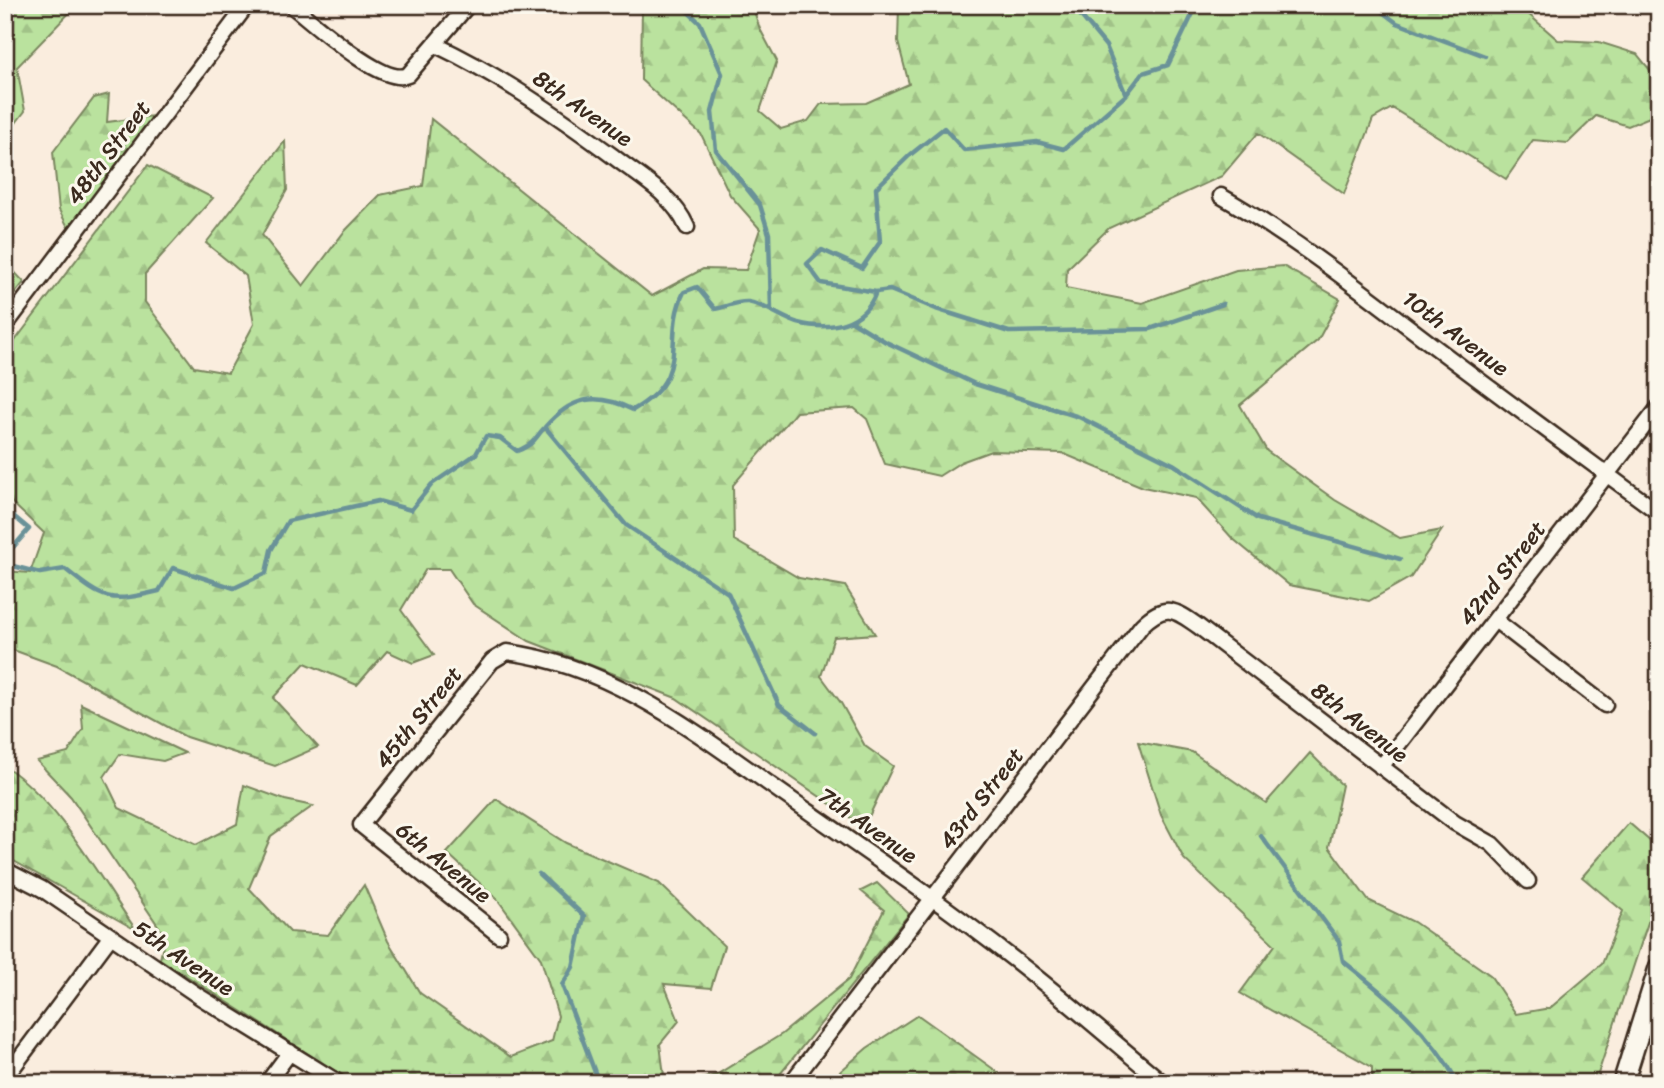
<svg xmlns="http://www.w3.org/2000/svg" width="1664" height="1088" viewBox="0 0 1664 1088" font-family="Sriracha,sans-serif">
	<defs>
		<pattern id="forest-firs" width="22" height="20" patternUnits="userSpaceOnUse" patternTransform="scale(1.75)"><rect width="22" height="20" fill="#bae29e"/><path d="M5 1l3.5 6h-7zM16 11l3.5 6h-7z" fill="#a1c288"/></pattern>
	</defs>
	<rect width="100%" height="100%" fill="#faedde"/>
	<filter id="ink" filterUnits="userSpaceOnUse"><feTurbulence type="fractalNoise" baseFrequency=".0143" numOctaves="2"/><feDisplacementMap in="SourceGraphic" scale="14" xChannelSelector="R" yChannelSelector="G"/><feConvolveMatrix kernelMatrix="1 2 1 2 8 2 1 2 1" color-interpolation-filters="sRGB"/></filter>
	<g filter="url(#ink)">
		<path fill="url(#forest-firs)" stroke="#7a865e" stroke-width="2" d="M 5,5 L 77,5 L 17,67 L 25,111 L 9,132 L 5,130 Z
			M 642,5 L 752,5 L 760,29 L 777,61 L 760,111 L 781,129 L 808,121 L 821,104 L 866,103 L 909,84 L 898,42 L 899,5 L 1518,5 L 1558,40 L 1599,42 L 1637,54 L 1659,81 L 1657,114 L 1628,126 L 1596,116 L 1568,143 L 1533,140 L 1506,179 L 1392,108 L 1373,119 L 1344,194 L 1258,133 L 1222,176 L 1109,228 L 1067,269 L 1066,288 L 1142,303 L 1236,270 L 1283,266 L 1340,299 L 1318,340 L 1240,405 L 1267,451 L 1335,500 L 1400,538 L 1442,530 L 1411,577 L 1369,601 L 1289,585 L 1232,538 L 1196,498 L 1143,487 L 1062,453 L 991,451 L 961,462 L 939,476 L 885,464 L 867,419 L 854,408 L 796,412 L 733,485 L 734,540 L 799,578 L 845,586 L 875,634 L 834,637 L 821,676 L 841,703 L 865,746 L 893,766 L 864,827 L 676,698 L 529,641 L 473,604 L 449,569 L 426,569 L 401,610 L 434,655 L 413,663 L 387,651 L 357,685 L 305,663 L 273,698 L 318,747 L 275,766 L 186,737 L 57,666 L 5,647 L 5,571 L 30,573 L 44,533 L 5,496 L 5,354 L 148,165 L 213,198 L 145,274 L 145,302 L 194,367 L 228,373 L 254,324 L 246,276 L 206,243 L 285,141 L 287,190 L 262,235 L 303,286 L 344,232 L 380,195 L 423,186 L 431,119 L 652,296 L 703,269 L 746,270 L 760,229 L 730,195 L 701,134 L 641,80 Z
			M 109,94 L 107,122 L 153,116 L 69,229 L 59,210 L 53,152 L 94,98 Z
			M 5,262 L 24,282 L 5,306 Z
			M 81,704 L 185,753 L 163,761 L 120,754 L 104,777 L 119,808 L 196,845 L 237,824 L 244,785 L 285,800 L 313,806 L 271,836 L 249,888 L 290,932 L 328,935 L 364,885 L 388,941 L 420,993 L 511,1057 L 552,1041 L 558,1016 L 541,959 L 498,900 L 447,853 L 496,799 L 566,843 L 659,883 L 724,946 L 711,988 L 664,984 L 679,1021 L 660,1044 L 665,1083 L 354,1083 L 160,959 L 165,936 L 71,797 L 37,761 L 68,753 L 83,729 Z
			M 1138,742 L 1192,752 L 1266,803 L 1310,753 L 1342,785 L 1329,847 L 1368,900 L 1414,922 L 1490,975 L 1516,1014 L 1550,1008 L 1602,964 L 1623,911 L 1582,877 L 1629,823 L 1659,849 L 1659,889 L 1595,1083 L 1372,1083 L 1372,1067 L 1240,993 L 1275,945 L 1184,859 L 1161,815 Z
			M 5,766 C 59,802 99,877 136,930 L 5,856 Z
			M 877,883 L 909,914 L 773,1083 L 686,1083 L 716,1075 L 782,1034 L 849,979 L 884,910 L 861,891 Z
			M 918,1015 L 999,1073 L 988,1083 L 827,1083 L 867,1048 Z"/>
		<g fill="none" stroke-linecap="round" stroke-linejoin="round">
			<path stroke="#6a9298" stroke-width="4.5" d="M 681,5 L 700,23 L 722,74 L 712,112 L 716,150 L 760,205 L 769,234 L 771,310
				M 1072,5 L 1106,46 L 1126,95
				M 1212,5 L 1227,8 L 1232,5
				M 1373,5 L 1397,23 L 1485,56
				M 876,292 L 890,290 L 936,309 L 1009,332 L 1150,329 L 1223,304
				M 852,321 L 886,342 L 975,384 L 1079,417 L 1173,464 L 1258,519 L 1400,559
				M 545,427 L 626,525 L 728,593 L 779,705 L 815,733
				M 5,509 L 29,529 L 9,552 L 9,565 L 40,573 L 65,569 C 105,601 109,603 159,591 L 173,568 L 234,588 L 266,573 L 271,550 L 288,521 L 378,501 L 411,510 L 432,484 L 476,454 L 486,436 L 500,438 L 517,451 C 536,443 533,440 545,427 C 572,396 597,392 633,410 C 694,375 661,338 684,292 L 697,287 L 715,309 C 725,307 738,301 748,302 C 766,305 781,318 798,323 C 830,331 864,325 876,292 L 821,283 L 807,264 L 822,250 L 862,268 L 880,242 L 876,188 L 910,155 L 944,128 L 964,150 L 1037,142 L 1064,149 L 1126,95 L 1143,73 L 1168,65 L 1197,5
				M 1261,836 L 1339,941 L 1343,961 C 1388,997 1430,1031 1458,1083
				M 539,874 L 584,916 L 573,967 L 562,985 L 599,1083"/>
			<g stroke="#3b2a1e" stroke-width="19">
				<path id="street" d="M 291,5 C 313,22 383,87 408,75 L 468,5
					M 436,45 C 501,76 557,115 614,157 C 641,178 673,195 687,227
					M 1221,196 C 1298,240 1365,294 1435,347 C 1509,403 1584,457 1659,513
					M 5,326 L 247,5
					M 1495,620 L 1605,705
					M 1381,767 L 1659,407
					M 5,870 L 42,889 L 200,997 L 339,1083
					M 499,935 L 361,825 L 492,661 L 507,652 C 617,666 704,739 792,800 C 867,852 943,904 1016,961 C 1066,1000 1114,1042 1163,1083
					M 5,1078 L 111,936
					M 267,1083 L 290,1052
					M 791,1083 L 1142,625 C 1165,603 1174,609 1198,626 L 1455,823 L 1492,844 L 1528,881"/>
			</g>
			<g stroke="#3b2a1e" stroke-width="24">
				<path id="secondary" d="M 1623,1083 L 1659,968"/>
			</g>
			<use href="#street" stroke="#fbf7ec" stroke-width="14"/>
			<use href="#secondary" stroke="#fbf7ec" stroke-width="19"/>
		</g>
	</g>
	<g text-anchor="middle" stroke-width="6" stroke-linejoin="round" paint-order="stroke">
		<g font-size="23" fill="#3b2a1e" stroke="#fbf7ec">
			<text transform="translate(583 108) rotate(35)" y="8">8th Avenue</text>
			<text transform="translate(108 152) rotate(-53)" y="8">48th Street</text>
			<text transform="translate(1456 333) rotate(37)" y="8">10th Avenue</text>
			<text transform="translate(1502 573) rotate(-52)" y="8">42nd Street</text>
			<text transform="translate(418 717) rotate(-51)" y="8">45th Street</text>
			<text transform="translate(1360 722) rotate(38)" y="8">8th Avenue</text>
			<text transform="translate(981 798) rotate(-52)" y="8">43rd Street</text>
			<text transform="translate(868 825) rotate(35)" y="8">7th Avenue</text>
			<text transform="translate(444 862) rotate(39)" y="8">6th Avenue</text>
			<text transform="translate(184 958) rotate(34)" y="8">5th Avenue</text>
		</g>
	</g>
	<rect width="1664" height="1088" fill="none" stroke="#fbf7ec" stroke-width="28"/>
	<rect x="14" y="14" width="1636" height="1060" fill="none" stroke="#3b2a1e" stroke-width="2.5" filter="url(#ink)"/>
</svg>
